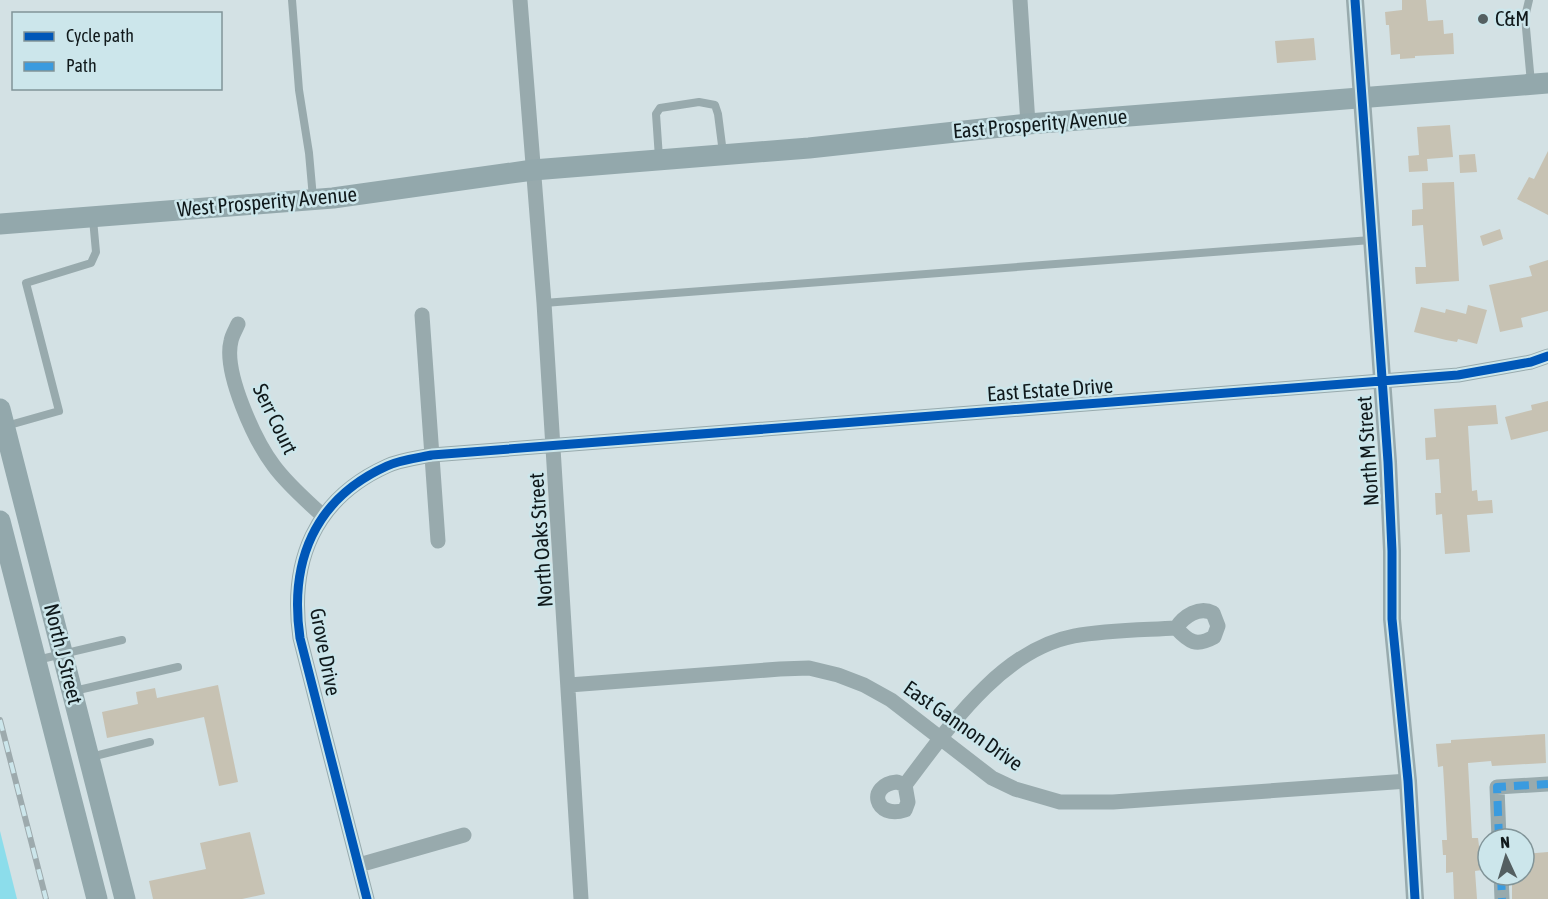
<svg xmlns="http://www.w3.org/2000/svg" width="1548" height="899" viewBox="0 0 1548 899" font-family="'Asap Condensed',sans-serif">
	<rect width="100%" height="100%" fill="#d3e1e4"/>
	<path fill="#8cddeb" d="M 0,831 L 17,899 L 0,899 Z"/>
	<path fill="#c7c2b3" d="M 1402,0 L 1426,0 L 1428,21 L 1443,20 L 1444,34 L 1453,33 L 1454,54 L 1415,56 L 1415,58 L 1400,59 L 1400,54 L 1391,55 L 1389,25 L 1386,25 L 1385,12 L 1402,10 Z
		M 1314,38 L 1316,60 L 1277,63 L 1275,41 Z
		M 1450,125 L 1453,157 L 1427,159 L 1428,171 L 1409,172 L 1408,156 L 1419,155 L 1417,127 Z
		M 1548,151 L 1548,215 L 1517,199 L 1529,177 L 1534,179 Z
		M 1475,154 L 1477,172 L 1460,173 L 1459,155 Z
		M 1454,182 L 1459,281 L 1416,284 L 1415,267 L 1426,267 L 1423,225 L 1412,226 L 1412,210 L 1423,209 L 1422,183 Z
		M 1500,229 L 1503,239 L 1483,246 L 1480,236 Z
		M 1548,260 L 1548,311 L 1521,318 L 1523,327 L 1500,332 L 1489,285 L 1532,276 L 1529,266 Z
		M 1468,305 L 1487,310 L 1477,344 L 1458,339 L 1457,342 L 1446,340 L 1414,332 L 1421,307 L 1445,313 L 1446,309 L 1466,314 Z
		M 1548,401 L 1548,431 L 1511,440 L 1505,417 L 1532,410 L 1531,405 Z
		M 1496,405 L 1498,424 L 1468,426 L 1472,491 L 1477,490 L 1478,501 L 1492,500 L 1493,513 L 1467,515 L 1470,552 L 1445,554 L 1442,514 L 1436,515 L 1435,493 L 1441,493 L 1439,459 L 1426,460 L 1425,438 L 1436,437 L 1434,409 Z
		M 218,685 L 238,782 L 219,786 L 204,717 L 107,738 L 102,712 L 138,704 L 136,692 L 155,688 L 157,698 Z
		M 1545,734 L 1546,763 L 1492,766 L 1491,761 L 1468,763 L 1472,838 L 1478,838 L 1482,870 L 1475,871 L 1477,899 L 1454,899 L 1453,872 L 1446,873 L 1446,855 L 1443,855 L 1442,840 L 1447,840 L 1445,800 L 1443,766 L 1438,767 L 1436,744 L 1451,743 L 1451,740 Z
		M 250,832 L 265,894 L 242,899 L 153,899 L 149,881 L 206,869 L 200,843 Z
		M 1548,852 L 1548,899 L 1512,899 L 1512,875 L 1524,875 L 1524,854 Z"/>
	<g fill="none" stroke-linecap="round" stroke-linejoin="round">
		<path stroke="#98aaad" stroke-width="8" d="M 292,0 L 299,90 L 309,153 L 313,198
			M 1529,0 L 1525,17 L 1531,83
			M 659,158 L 656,114 L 660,108 L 699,102 L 715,105 L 718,114 L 723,153
			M 544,303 L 1371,240
			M 6,426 L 59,411 L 26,283 L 91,263 L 96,252 L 93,219
			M 37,660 L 122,640
			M 74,691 L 178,667
			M 91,757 L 150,742"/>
		<path stroke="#98aaad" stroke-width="15" d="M 520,0 L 544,303 L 581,899
			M 1020,0 L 1028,124
			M 422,315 L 438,541
			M 238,324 C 236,329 232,335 231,341 C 223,372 255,441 274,466 C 288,485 306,500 323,516
			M 569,685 L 780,669 L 809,668 L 838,675 L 864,685 L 891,700 L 992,778 L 1015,789 L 1060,802 L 1113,802 L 1408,781
			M 897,782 L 905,785 L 908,802 L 905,810 C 875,820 866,785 897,782 Z
			M 905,785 C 947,730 1000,650 1074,636 C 1107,630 1142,630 1176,628 C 1189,642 1196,647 1214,637 L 1218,626 L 1213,613 C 1199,606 1184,616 1176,628
			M 1499,839 L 1497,787 L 1548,784
			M 359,865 L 464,835
			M 1501,875 L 1502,899
			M 367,899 L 300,638 C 289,562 314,499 387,466 C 400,460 417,458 432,455 L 1458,375 L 1531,362 L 1548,356"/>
		<path stroke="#98aaad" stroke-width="18" d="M 1355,0 L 1388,462 L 1392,551 L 1392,619 L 1408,781 L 1415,899"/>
		<path stroke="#93a8ac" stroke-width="21" d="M 0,224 L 333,198 L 533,170 L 809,148 L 1028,124 L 1548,83
			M 0,409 L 125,899
			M 0,521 L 97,899"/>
		<g stroke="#9daaad" stroke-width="6">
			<path id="rail" d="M 0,720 L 46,899"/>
		</g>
		<use href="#rail" stroke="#cce6eb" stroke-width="4" stroke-dasharray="11" stroke-linecap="butt"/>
		<path stroke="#3a9bdf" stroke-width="8" stroke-dasharray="15 8" stroke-linecap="butt" d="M 1499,839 L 1497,787 L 1548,784
			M 1501,875 L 1502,899"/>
		<g stroke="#cce6eb" stroke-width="13">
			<path id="cycleway" d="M 1355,0 L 1388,462 L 1392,551 L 1392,619 L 1408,781 L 1415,899
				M 367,899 L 300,638 C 289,562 314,499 387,466 C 400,460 417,458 432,455 L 1458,375 L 1531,362 L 1548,356"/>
		</g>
		<use href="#cycleway" stroke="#0057b8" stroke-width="9"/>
	</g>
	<circle fill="#545f61" stroke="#cce6eb" stroke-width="2" cx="1483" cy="19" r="6"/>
	<g text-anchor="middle" stroke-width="5" stroke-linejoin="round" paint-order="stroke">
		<g font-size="21" fill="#10191b" stroke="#cce6eb" text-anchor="start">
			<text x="1495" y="26">C&amp;M</text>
		</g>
		<g font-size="21" fill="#10191b" stroke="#cce6eb">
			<text transform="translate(1040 124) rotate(-5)" y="7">East Prosperity Avenue</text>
			<text transform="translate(267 202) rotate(-5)" y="7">West Prosperity Avenue</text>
			<text transform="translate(1050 390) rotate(-4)" y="7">East Estate Drive</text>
			<text transform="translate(275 419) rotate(64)" y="7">Serr Court</text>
			<text transform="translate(1368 451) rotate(-94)" y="7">North M Street</text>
			<text transform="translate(541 540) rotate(-94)" y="7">North Oaks Street</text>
			<text transform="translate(325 652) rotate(79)" y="7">Grove Drive</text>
			<text transform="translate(63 654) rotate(76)" y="7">North J Street</text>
			<text transform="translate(963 726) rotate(35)" y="7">East Gannon Drive</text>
		</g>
	</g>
	<rect x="12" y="12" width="210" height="78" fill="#cce6eb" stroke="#819498" stroke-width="1.5"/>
	<rect x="24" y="32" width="30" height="9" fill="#0057b8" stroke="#819498" stroke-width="1.5"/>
	<text x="66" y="42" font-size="18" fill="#10191b">Cycle path</text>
	<rect x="24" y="62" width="30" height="9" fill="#3a9bdf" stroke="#819498" stroke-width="1.5"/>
	<text x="66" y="72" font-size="18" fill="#10191b">Path</text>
	<g transform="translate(1506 857) rotate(356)"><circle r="28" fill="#cce6eb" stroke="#819498" stroke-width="1.5"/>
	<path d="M0-4.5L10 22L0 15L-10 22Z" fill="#545f61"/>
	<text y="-9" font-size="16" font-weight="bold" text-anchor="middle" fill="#10191b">N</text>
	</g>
</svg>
